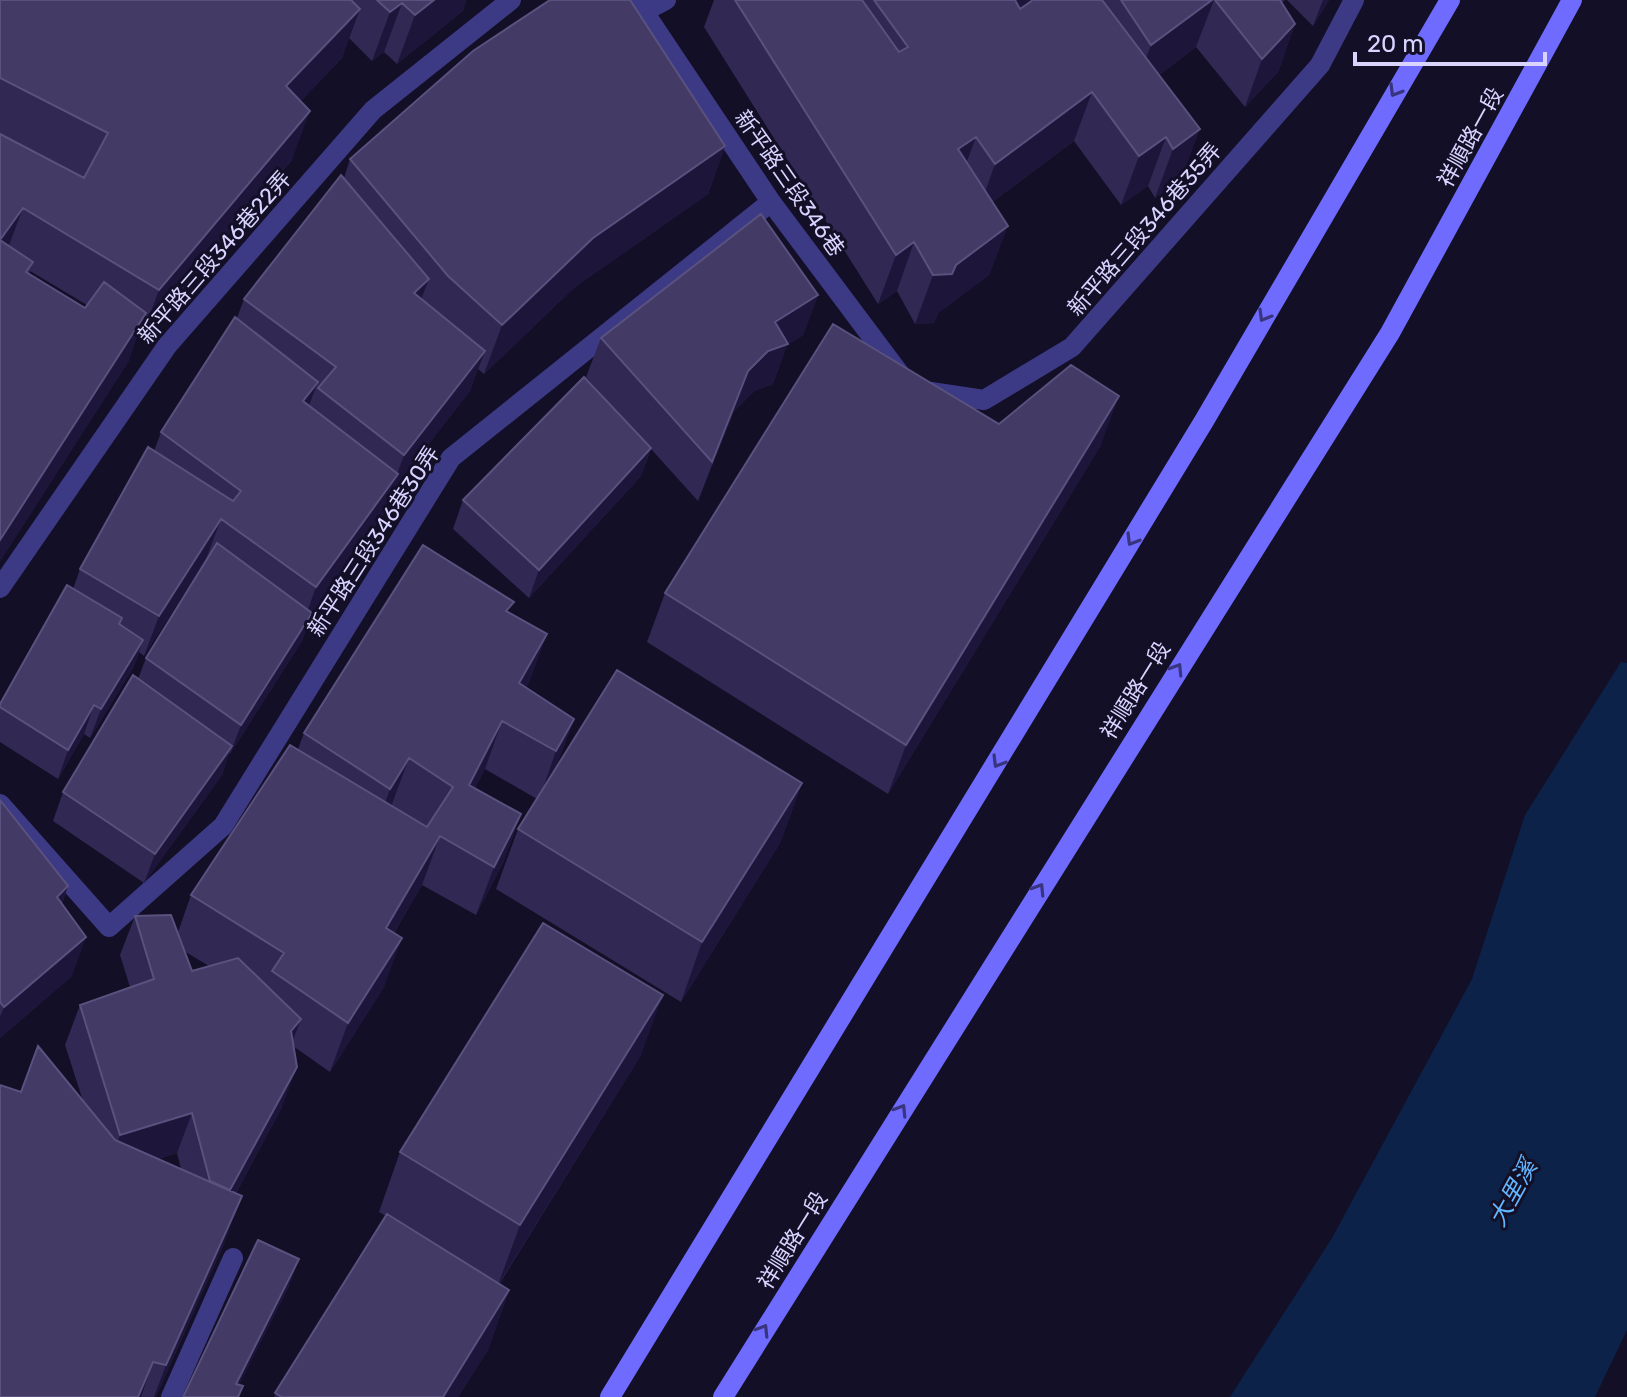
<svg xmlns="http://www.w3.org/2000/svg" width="1627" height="1397" viewBox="0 0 1627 1397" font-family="Rubik,'Noto Sans TC',sans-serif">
	<rect width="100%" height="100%" fill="#130f26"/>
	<path fill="#0c2248" d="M 1621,662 L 1627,663 L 1627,1330 L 1595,1397 L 1230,1397 L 1332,1238 L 1472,979 L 1525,815 Z"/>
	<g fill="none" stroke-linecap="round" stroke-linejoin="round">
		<path stroke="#3d3a85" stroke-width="20" d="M 636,0 L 771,202 L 911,389 L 984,400 L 1072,347 L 1320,65 L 1354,0
			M 643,12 L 666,0
			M 0,588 L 167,346 L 373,110 L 511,0
			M 0,804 L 109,927 L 223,826 L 451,458 L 771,202
			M 171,1397 L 233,1258"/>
		<path stroke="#6f6bff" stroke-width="20" d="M 610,1397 L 1204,421 L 1450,0
			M 723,1397 L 1390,333 L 1572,0"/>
	</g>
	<path fill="#312854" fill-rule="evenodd" d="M 0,0 L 466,0 L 463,11 L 397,64 L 384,52 L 372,61 L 349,38 L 342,58 L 301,101 L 292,160 L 141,338 L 137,336 L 128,362 L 0,561 ZM 30,271 L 87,305 L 85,308 L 29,274 Z
		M 714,0 L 1285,0 L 1281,3 L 1295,24 L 1278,72 L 1245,107 L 1196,47 L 1159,75 L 1182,178 L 1155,198 L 1148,186 L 1121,205 L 1074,141 L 992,202 L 990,274 L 938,313 L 934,323 L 915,324 L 897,291 L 878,304 L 704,27 Z
		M 1287,0 L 1329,0 L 1313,26 Z
		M 725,146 L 708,194 L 575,287 L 484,374 L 478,369 L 470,391 L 391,492 L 384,514 L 312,613 L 302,641 L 230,754 L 229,753 L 222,775 L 144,883 L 53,821 L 63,792 L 138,679 L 146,658 L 207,560 L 206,559 L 144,656 L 139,652 L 133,668 L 90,738 L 84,734 L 58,779 L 0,742 L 0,704 L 73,589 L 80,569 L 154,451 L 161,432 L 237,318 L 244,299 L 344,178 L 350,159 Z
		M 818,295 L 803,335 L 787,345 L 773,384 L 754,391 L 734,411 L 698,501 L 651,449 L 641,476 L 529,598 L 453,529 L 463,500 L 620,415 L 586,377 L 601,338 Z
		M 999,424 L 1101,445 L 888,794 L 647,642 L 665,593 Z
		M 510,613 L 547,634 L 526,688 L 574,719 L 556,767 L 802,783 L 780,843 L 681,1002 L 496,889 L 518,829 L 537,799 L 485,769 L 475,788 L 521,814 L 503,863 L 476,915 L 422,885 L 394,933 L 384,987 L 330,1072 L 293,1046 L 282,1107 L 236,1193 L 224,1244 L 156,1397 L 0,1397 L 21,1092 L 83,1101 L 65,1045 L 80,1005 L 130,987 L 120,955 L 135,916 L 178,932 L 191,895 L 298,749 L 304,733 ZM 184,951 L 209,966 L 192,971 ZM 177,1153 L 181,1169 L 158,1159 Z
		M 0,800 L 68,886 L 62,904 L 72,976 L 0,1038 Z
		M 641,1055 L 500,1283 L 509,1290 L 488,1350 L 458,1397 L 274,1397 L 386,1216 L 379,1212 L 400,1152 Z"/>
	<path fill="#1d163a" d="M 434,0 L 466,0 L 463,11 L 397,64 L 415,15 Z
		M 1005,0 L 1042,0 L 991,38 Z
		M 1212,0 L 1214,0 L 1196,47 L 1133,94 L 1151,45 Z
		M 1323,0 L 1329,0 L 1313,26 Z
		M 402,3 L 384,52 L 372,61 L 390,12 Z
		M 360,9 L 342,58 L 269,135 L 286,86 Z
		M 1295,24 L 1278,72 L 1245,107 L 1262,59 Z
		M 1092,92 L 1074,141 L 978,212 L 995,164 Z
		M 310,111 L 292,160 L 141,338 L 159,290 Z
		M 1200,129 L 1182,178 L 1155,198 L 1173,149 Z
		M 976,137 L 958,186 L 958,149 Z
		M 1166,137 L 1148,186 L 1121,205 L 1139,156 Z
		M 725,146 L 708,194 L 575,287 L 484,374 L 502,325 L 593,238 Z
		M 23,208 L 5,256 L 0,240 Z
		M 1008,226 L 990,274 L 938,313 L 934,323 L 915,324 L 933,275 L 956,265 Z
		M 914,242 L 897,291 L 878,304 L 896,255 Z
		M 429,279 L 414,318 L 414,293 Z
		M 818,295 L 803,335 L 787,345 L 773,384 L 754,391 L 734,411 L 698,501 L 748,371 L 775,322 Z
		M 146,313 L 128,362 L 0,561 L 0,540 Z
		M 485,351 L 470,391 L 391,492 L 384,514 L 302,626 L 316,587 L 396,477 L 404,455 Z
		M 318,382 L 303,421 L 303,401 Z
		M 1119,396 L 1101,445 L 888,794 L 906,745 Z
		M 651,448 L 641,476 L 529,598 L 539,570 Z
		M 221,519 L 206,559 L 144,656 L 159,616 Z
		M 312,613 L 302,641 L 230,754 L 241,725 Z
		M 547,634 L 529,683 L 506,723 L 519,683 Z
		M 143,640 L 133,668 L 90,738 L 101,709 Z
		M 94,705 L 84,734 L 58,779 L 68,750 Z
		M 574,719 L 556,767 L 539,800 L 556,751 Z
		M 502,721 L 485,769 L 451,833 L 469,785 Z
		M 232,746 L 222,775 L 144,883 L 155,854 Z
		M 409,758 L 391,807 L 372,838 L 390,789 Z
		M 802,783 L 780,843 L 681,1002 L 702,942 Z
		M 521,814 L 503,863 L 476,915 L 494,867 Z
		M 440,836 L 422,885 L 368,976 L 386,928 Z
		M 68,886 L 54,926 L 57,897 Z
		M 86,937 L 72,976 L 0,1038 L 0,1017 L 4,1007 Z
		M 402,938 L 384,987 L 330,1072 L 348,1023 Z
		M 663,995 L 641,1055 L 498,1285 L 520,1225 Z
		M 301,1019 L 286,1058 L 291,1031 Z
		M 297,1067 L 282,1107 L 213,1235 L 227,1195 Z
		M 192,1113 L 177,1153 L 106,1175 L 120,1135 Z
		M 242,1196 L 224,1244 L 156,1397 L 154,1397 L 166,1365 Z
		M 299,1259 L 289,1287 L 233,1397 L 236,1384 Z
		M 509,1290 L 488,1350 L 458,1397 L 443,1397 Z
		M 153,1362 L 141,1397 L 138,1397 Z"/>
	<path fill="#433a66" stroke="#5a527e" stroke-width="2" d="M 0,0 L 351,0 L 360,9 L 286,86 L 310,111 L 159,290 L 23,208 L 0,240 L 33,262 L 26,272 L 85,308 L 104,282 L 146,313 L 0,540 L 0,134 L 84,178 L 108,133 L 0,78 Z
		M 377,0 L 434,0 L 415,15 L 402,3 L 390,12 Z
		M 550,0 L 630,0 L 725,146 L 593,238 L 502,325 L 448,276 L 350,159 L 473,51 Z
		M 735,0 L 862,0 L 899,52 L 908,47 L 874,0 L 1015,0 L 1020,9 L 1033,0 L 1102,0 L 1200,129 L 1173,149 L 1166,137 L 1139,156 L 1092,92 L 995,164 L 976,137 L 958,149 L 1008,226 L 956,265 L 952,274 L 933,275 L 914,242 L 896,255 Z
		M 1121,0 L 1212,0 L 1151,45 Z
		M 1215,0 L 1280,0 L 1295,24 L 1262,59 Z
		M 341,175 L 429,279 L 414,293 L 485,351 L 404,455 L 318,388 L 336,367 L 244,299 Z
		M 761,214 L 818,295 L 775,322 L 788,344 L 768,351 L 748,371 L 712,462 L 601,338 Z
		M 235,317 L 318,382 L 303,401 L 398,474 L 316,587 L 221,519 L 159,616 L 80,569 L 148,447 L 233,501 L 241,491 L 161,432 Z
		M 833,324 L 999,424 L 1071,365 L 1119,396 L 906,745 L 665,593 Z
		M 584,377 L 651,448 L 539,570 L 463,500 Z
		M 217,543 L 312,613 L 241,725 L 146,658 Z
		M 423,545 L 514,602 L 506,611 L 547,634 L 519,683 L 574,719 L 556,751 L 502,721 L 469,785 L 521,814 L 494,867 L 440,836 L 386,928 L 402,938 L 348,1023 L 272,971 L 284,953 L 191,895 L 290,745 L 427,827 L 453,787 L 409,758 L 390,789 L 304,733 Z
		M 67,585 L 122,618 L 119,624 L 143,640 L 101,709 L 94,705 L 68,750 L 0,707 L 0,704 Z
		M 617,670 L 802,783 L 702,942 L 518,829 Z
		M 133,675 L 232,746 L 155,854 L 63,792 Z
		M 0,800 L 68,886 L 57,897 L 86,937 L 4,1007 L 0,1002 Z
		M 171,915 L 192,971 L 238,958 L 301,1019 L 291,1031 L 297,1067 L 230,1190 L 210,1181 L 192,1113 L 120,1135 L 80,1005 L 154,979 L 135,916 Z
		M 543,923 L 663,995 L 520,1225 L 400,1152 Z
		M 38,1046 L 115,1140 L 242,1196 L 166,1365 L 153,1362 L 138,1397 L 0,1397 L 0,1085 L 21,1092 Z
		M 387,1214 L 509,1290 L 443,1397 L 282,1397 L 275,1393 Z
		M 258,1240 L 299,1259 L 236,1384 L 243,1386 L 238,1397 L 183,1397 Z"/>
	<defs><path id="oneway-chevron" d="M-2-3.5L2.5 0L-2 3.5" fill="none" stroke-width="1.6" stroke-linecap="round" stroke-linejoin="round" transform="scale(2)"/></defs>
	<g stroke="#38347d">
		<use href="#oneway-chevron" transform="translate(1395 91) rotate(121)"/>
		<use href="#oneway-chevron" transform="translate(1264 316) rotate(120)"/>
		<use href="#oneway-chevron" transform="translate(1132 540) rotate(121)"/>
		<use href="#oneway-chevron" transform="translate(1177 669) rotate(-58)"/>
		<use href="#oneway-chevron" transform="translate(998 762) rotate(121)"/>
		<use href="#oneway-chevron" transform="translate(1039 889) rotate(-58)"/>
		<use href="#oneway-chevron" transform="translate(901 1110) rotate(-58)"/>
		<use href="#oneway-chevron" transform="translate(763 1330) rotate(-58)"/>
	</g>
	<g text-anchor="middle" stroke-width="6" stroke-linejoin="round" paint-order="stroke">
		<g font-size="22" fill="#d9d4ff" stroke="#130f26">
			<text transform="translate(1470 137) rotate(-61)" y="8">祥順路一段</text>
			<text transform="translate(790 183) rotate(55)" y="8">新平路三段346巷</text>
			<text transform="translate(1144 229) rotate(-49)" y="8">新平路三段346巷35弄</text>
			<text transform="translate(214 257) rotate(-49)" y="8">新平路三段346巷22弄</text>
			<text transform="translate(373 541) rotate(-57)" y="8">新平路三段346巷30弄</text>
			<text transform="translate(1135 690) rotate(-58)" y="8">祥順路一段</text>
			<text transform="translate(792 1240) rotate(-58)" y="8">祥順路一段</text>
		</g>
		<g font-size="24" font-style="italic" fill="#62b6ff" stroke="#130f26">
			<text transform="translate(1513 1193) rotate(-61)" y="8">大里溪</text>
		</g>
	</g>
	<path d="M1355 52v12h190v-12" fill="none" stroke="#d9d4ff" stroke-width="4"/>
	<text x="1367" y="52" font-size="24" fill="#d9d4ff" stroke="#130f26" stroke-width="6" paint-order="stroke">20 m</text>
</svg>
